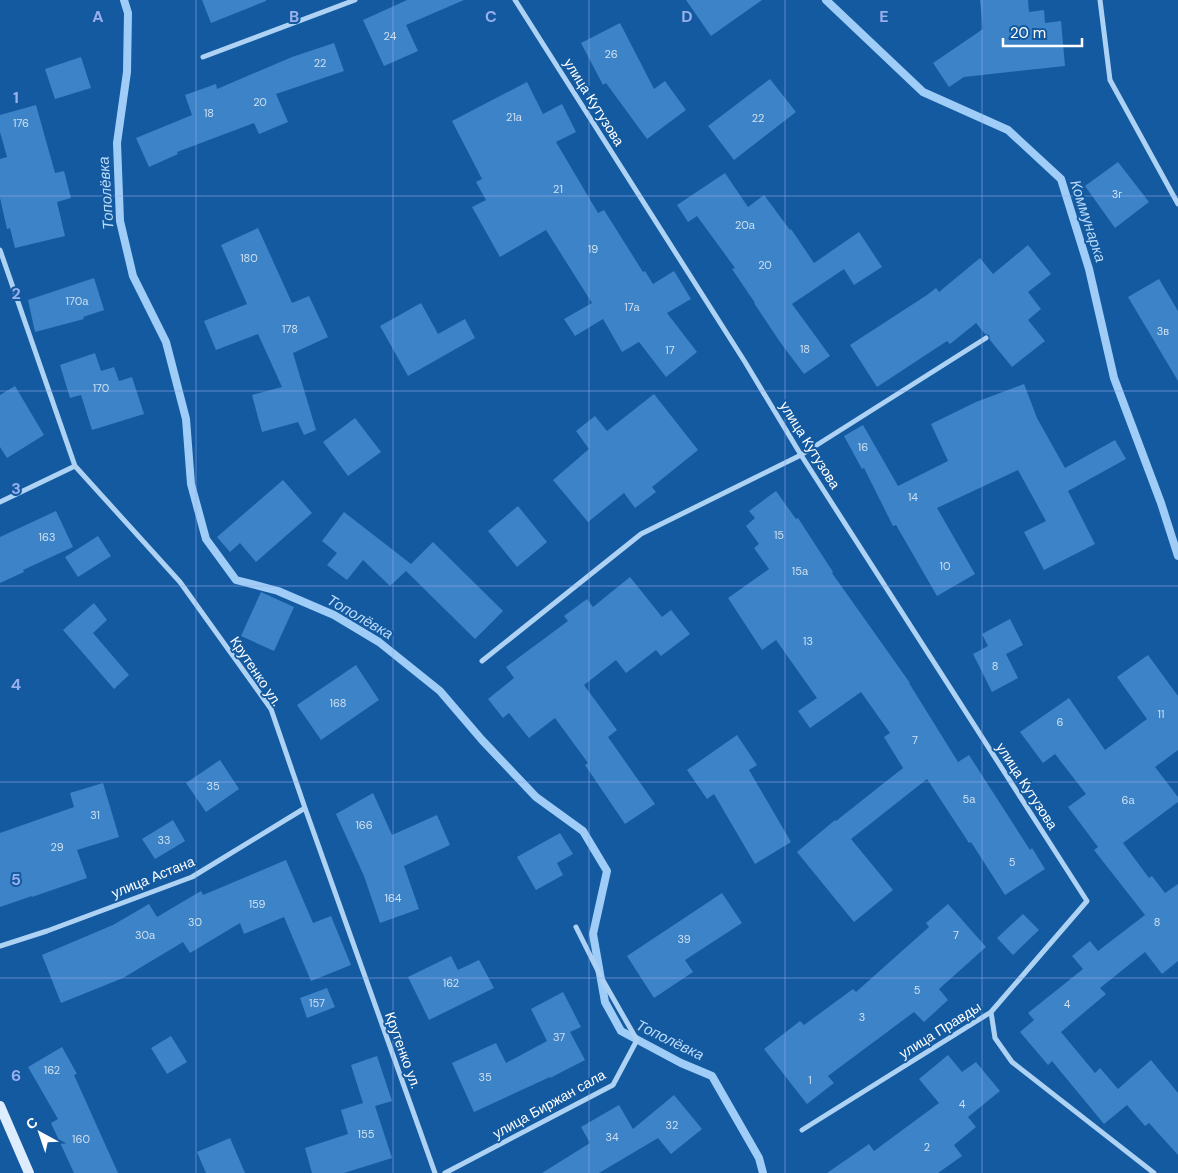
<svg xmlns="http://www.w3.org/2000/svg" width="1178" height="1173" viewBox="0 0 1178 1173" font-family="'DM Sans',sans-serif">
	<rect width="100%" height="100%" fill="#145aa0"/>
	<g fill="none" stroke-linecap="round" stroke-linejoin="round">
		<path stroke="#9fcdf7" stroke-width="8" d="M 124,0 L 128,13 L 127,72 L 117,143 L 120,221 L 133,276 L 166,342 L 186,419 L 191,484 L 206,539 L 236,580 L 278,591 L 334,615 L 379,642 L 440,691 L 482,740 L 536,797 L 583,831 L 607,871 L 593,934 L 605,1002 L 621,1031 L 681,1063 L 712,1076 L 759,1158 L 763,1173
			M 826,0 L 923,92 L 1008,130 L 1061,179 L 1089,269 L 1114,378 L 1161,503 L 1178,556"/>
	</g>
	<path fill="#3d83c7" d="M 202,0 L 266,0 L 266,1 L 211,23 Z
		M 407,0 L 464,0 L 406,25 L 418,51 L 384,66 L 363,20 Z
		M 686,0 L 762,0 L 711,36 Z
		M 980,0 L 1028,0 L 1029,12 L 1044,10 L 1045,23 L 1061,21 L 1065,66 L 964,77 L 949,87 L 933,63 L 983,29 Z
		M 620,23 L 654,89 L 665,81 L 686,110 L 647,139 L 606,83 L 603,85 L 581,43 Z
		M 334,43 L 344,71 L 276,94 L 288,122 L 259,134 L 254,123 L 177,152 L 178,154 L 149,167 L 136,138 L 192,115 L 185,95 L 216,84 L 217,89 L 292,57 Z
		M 81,57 L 91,88 L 55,99 L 45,69 Z
		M 770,79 L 796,112 L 734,160 L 708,126 Z
		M 527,82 L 543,114 L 562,104 L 576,132 L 556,142 L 598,213 L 604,210 L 643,272 L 645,271 L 653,284 L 674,271 L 691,299 L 667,313 L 697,352 L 666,377 L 639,342 L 622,352 L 603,319 L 575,336 L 564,319 L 592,303 L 546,230 L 500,257 L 472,207 L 486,200 L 476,182 L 482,179 L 452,121 Z
		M 36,105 L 55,173 L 64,171 L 71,198 L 57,202 L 65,236 L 15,248 L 10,228 L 7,229 L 0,198 L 0,159 L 7,157 L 0,132 L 0,115 Z
		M 1118,162 L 1149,202 L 1115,228 L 1085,186 Z
		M 725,173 L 748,207 L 764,195 L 790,230 L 791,229 L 814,263 L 859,232 L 882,267 L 854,285 L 844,269 L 792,304 L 830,356 L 804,374 L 780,342 L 754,303 L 755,303 L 732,269 L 735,268 L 697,216 L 688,222 L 677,205 Z
		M 258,228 L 292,303 L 309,296 L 328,337 L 293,353 L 316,430 L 304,435 L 298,422 L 262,432 L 252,395 L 282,387 L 258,334 L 216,350 L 204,321 L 247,304 L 221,245 Z
		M 1028,245 L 1051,274 L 1028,292 L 1041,309 L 1028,320 L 1045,341 L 1012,367 L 990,340 L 989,335 L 985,334 L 976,323 L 950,344 L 947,341 L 877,387 L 850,345 L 927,295 L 936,288 L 939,292 L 980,258 L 993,274 Z
		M 94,278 L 104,310 L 83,317 L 84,319 L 35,332 L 28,300 Z
		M 1159,279 L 1178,311 L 1178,381 L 1128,297 Z
		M 421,303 L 438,334 L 465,319 L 475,338 L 408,376 L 380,326 Z
		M 95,353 L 101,371 L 114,367 L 119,381 L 132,377 L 144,414 L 92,430 L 81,395 L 70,398 L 60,365 Z
		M 1024,384 L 1037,418 L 1065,468 L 1115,440 L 1126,459 L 1068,491 L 1095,544 L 1044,570 L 1024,532 L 1046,521 L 1018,470 L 937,508 L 975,574 L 937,596 L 896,525 L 893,526 L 864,468 L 862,469 L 844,436 L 863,425 L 898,486 L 948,461 L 931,424 L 976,402 Z
		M 15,386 L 44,435 L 7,458 L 0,447 L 0,395 Z
		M 654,394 L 698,450 L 652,487 L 656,492 L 635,508 L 624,493 L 588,522 L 553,480 L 589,449 L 576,431 L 595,416 L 607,431 Z
		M 355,418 L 381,452 L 348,476 L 323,442 Z
		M 283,480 L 312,513 L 256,562 L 240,543 L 230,552 L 217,537 Z
		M 776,491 L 796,519 L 798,518 L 833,572 L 832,573 L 910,683 L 909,683 L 958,762 L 969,755 L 1030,850 L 1032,848 L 1045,869 L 1005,895 L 971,842 L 969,843 L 927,779 L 851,839 L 893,890 L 854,922 L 797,852 L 835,820 L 836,821 L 903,768 L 884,737 L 890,733 L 861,692 L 810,728 L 798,711 L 817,698 L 776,640 L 762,650 L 728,598 L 769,569 L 754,548 L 759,544 L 746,526 L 755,518 L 749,511 Z
		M 518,506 L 547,542 L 517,567 L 488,531 Z
		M 56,511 L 73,547 L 23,570 L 24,572 L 0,583 L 0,537 Z
		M 344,512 L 411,564 L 433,542 L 503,611 L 475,639 L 406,571 L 390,586 L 363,560 L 347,580 L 327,565 L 337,553 L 322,541 Z
		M 98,536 L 111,556 L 78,577 L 65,557 Z
		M 630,577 L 662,617 L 671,610 L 690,634 L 661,656 L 656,650 L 626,673 L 616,660 L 584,685 L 617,730 L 608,737 L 655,804 L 625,824 L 585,765 L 588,763 L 555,718 L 529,738 L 509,713 L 503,718 L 488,699 L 514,678 L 506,667 L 568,621 L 564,616 L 587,599 L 593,607 Z
		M 261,592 L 294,607 L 274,651 L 241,636 Z
		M 94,603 L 107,620 L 93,633 L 129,675 L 114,689 L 63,630 Z
		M 1010,619 L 1023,645 L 1006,654 L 1018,678 L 992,692 L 973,654 L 988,646 L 982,634 Z
		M 1148,655 L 1178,696 L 1178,750 L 1155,767 L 1178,797 L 1178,802 L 1123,843 L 1149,878 L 1152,876 L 1165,893 L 1178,884 L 1178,961 L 1162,974 L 1145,952 L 1100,988 L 1106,994 L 1061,1032 L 1095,1073 L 1100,1068 L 1118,1089 L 1151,1060 L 1178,1093 L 1178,1155 L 1149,1123 L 1145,1126 L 1127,1105 L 1104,1124 L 1052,1061 L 1048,1065 L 1020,1032 L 1034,1020 L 1028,1013 L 1083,969 L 1072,956 L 1090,941 L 1098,951 L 1145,915 L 1094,850 L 1098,847 L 1068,807 L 1086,794 L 1055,754 L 1043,763 L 1020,732 L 1069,698 L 1105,750 L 1147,719 L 1117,677 Z
		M 356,665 L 379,700 L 321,740 L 297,705 Z
		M 737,735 L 757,765 L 749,770 L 791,842 L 755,864 L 714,794 L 707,799 L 687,770 Z
		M 220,760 L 239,789 L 206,812 L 186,783 Z
		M 103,783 L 119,837 L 77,850 L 87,878 L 32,897 L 32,896 L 0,907 L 0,833 L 74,807 L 70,793 Z
		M 373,793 L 392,835 L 437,815 L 450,845 L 404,866 L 419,909 L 380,923 L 364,876 L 336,814 Z
		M 173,820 L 185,841 L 155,859 L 142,839 Z
		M 560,833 L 573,854 L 557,863 L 563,875 L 536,890 L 517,857 Z
		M 286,860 L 313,923 L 331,916 L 351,965 L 311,981 L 284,917 L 244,934 L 240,923 L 190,953 L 183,942 L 123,978 L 61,1003 L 42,955 L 113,925 L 149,904 L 157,917 L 201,891 L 203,895 Z
		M 722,893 L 742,923 L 685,960 L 693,972 L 654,998 L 627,956 Z
		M 948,904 L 986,947 L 939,989 L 948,1000 L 924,1022 L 914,1012 L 828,1076 L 834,1083 L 807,1104 L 764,1049 L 800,1021 L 804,1025 L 853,989 L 856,992 L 929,927 L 926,923 Z
		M 1023,914 L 1039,930 L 1013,955 L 997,938 Z
		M 451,956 L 458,970 L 479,960 L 494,988 L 429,1020 L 408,977 Z
		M 327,988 L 335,1007 L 307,1018 L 300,998 Z
		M 563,992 L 581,1027 L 570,1032 L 585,1060 L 550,1078 L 550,1077 L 474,1112 L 452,1063 L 496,1043 L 506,1063 L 547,1041 L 531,1009 Z
		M 171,1036 L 187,1062 L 167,1074 L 151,1048 Z
		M 62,1047 L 77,1074 L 74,1075 L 118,1173 L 74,1173 L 51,1123 L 58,1119 L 28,1067 Z
		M 948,1055 L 962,1072 L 976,1062 L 1000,1091 L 968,1117 L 976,1127 L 954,1145 L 962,1156 L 938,1173 L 827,1173 L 869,1144 L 874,1151 L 939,1103 L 919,1079 Z
		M 377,1056 L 392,1101 L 375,1106 L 392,1158 L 344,1173 L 312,1173 L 305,1148 L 348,1134 L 341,1110 L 363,1103 L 351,1065 Z
		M 674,1095 L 702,1129 L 671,1154 L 658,1138 L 599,1173 L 542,1173 L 590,1143 L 581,1127 L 619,1105 L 633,1129 Z
		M 230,1138 L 245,1173 L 206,1173 L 197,1152 Z"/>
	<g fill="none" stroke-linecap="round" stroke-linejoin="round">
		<path stroke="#add2f4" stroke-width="5" d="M 515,0 L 745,362 L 801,455 L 1087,901 L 991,1012 L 802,1130
			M 1100,0 L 1110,80 L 1178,204
			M 203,57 L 355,0
			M 0,250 L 75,466 L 180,582 L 271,709 L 305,808 L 435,1173
			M 0,502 L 75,466
			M 482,661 L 641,534 L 801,455 L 986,338
			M 0,946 L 47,931 L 192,877 L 305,808
			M 991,1012 L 995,1038 L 1012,1062 L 1154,1173
			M 445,1173 L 613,1085 L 637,1040 L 601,977 L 576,927"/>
		<path stroke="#ddedfd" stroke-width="10" d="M 0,1106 L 29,1173"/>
	</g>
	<path fill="none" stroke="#99afed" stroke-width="1" stroke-opacity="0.55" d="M 196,0 L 196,1173M 393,0 L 393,1173M 589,0 L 589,1173M 785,0 L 785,1173M 982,0 L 982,1173M 0,196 L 1178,196M 0,391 L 1178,391M 0,586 L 1178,586M 0,782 L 1178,782M 0,978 L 1178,978"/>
	<g text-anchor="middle" stroke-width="4" stroke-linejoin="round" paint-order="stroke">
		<g font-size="11" fill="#cee0f1">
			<text x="390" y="40">24</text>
			<text x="611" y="58">26</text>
			<text x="320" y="67">22</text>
			<text x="260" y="106">20</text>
			<text x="209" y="117">18</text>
			<text x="514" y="121">21а</text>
			<text x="758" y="122">22</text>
			<text x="21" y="127">176</text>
			<text x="558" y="193">21</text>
			<text x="1117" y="198">3г</text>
			<text x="745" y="229">20а</text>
			<text x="593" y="253">19</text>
			<text x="249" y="262">180</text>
			<text x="765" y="269">20</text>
			<text x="77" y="305">170а</text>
			<text x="632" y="311">17а</text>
			<text x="290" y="333">178</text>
			<text x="1163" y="335">3в</text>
			<text x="805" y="353">18</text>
			<text x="670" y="354">17</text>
			<text x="101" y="392">170</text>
			<text x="863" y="451">16</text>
			<text x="913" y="501">14</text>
			<text x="779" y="539">15</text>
			<text x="47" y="541">163</text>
			<text x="945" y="570">10</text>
			<text x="800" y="575">15а</text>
			<text x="808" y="645">13</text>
			<text x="995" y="670">8</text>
			<text x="338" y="707">168</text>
			<text x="1161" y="718">11</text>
			<text x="1060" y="726">6</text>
			<text x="915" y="744">7</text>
			<text x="213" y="790">35</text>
			<text x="969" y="803">5а</text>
			<text x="1128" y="804">6а</text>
			<text x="95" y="819">31</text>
			<text x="364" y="829">166</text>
			<text x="164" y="844">33</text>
			<text x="57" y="851">29</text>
			<text x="1012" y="866">5</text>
			<text x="393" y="902">164</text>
			<text x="257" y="908">159</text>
			<text x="195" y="926">30</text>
			<text x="1157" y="926">8</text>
			<text x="145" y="939">30а</text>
			<text x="956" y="939">7</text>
			<text x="684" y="943">39</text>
			<text x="451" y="987">162</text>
			<text x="917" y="994">5</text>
			<text x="317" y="1007">157</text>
			<text x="1067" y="1008">4</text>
			<text x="862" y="1021">3</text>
			<text x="559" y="1041">37</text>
			<text x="52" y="1074">162</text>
			<text x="485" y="1081">35</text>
			<text x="810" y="1084">1</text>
			<text x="962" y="1108">4</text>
			<text x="672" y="1129">32</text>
			<text x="366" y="1138">155</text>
			<text x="612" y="1141">34</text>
			<text x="81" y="1143">160</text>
			<text x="927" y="1151">2</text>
		</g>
		<g font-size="14" fill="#fff" stroke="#145aa0">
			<text transform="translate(594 102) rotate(58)" y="5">улица Кутузова</text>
			<text transform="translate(810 445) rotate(58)" y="5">улица Кутузова</text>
			<text transform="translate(256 671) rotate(56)" y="5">Крутенко ул.</text>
			<text transform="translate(1027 786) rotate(57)" y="5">улица Кутузова</text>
			<text transform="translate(153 877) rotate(-22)" y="5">улица Астана</text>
			<text transform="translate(940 1030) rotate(-32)" y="5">улица Правды</text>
			<text transform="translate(403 1050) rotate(70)" y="5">Крутенко ул.</text>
			<text transform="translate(549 1104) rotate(-29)" y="5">улица Биржан сала</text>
		</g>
		<g font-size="15" font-style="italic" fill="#badbfa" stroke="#145aa0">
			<text transform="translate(106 193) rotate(-94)" y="5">Тополёвка</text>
			<text transform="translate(1088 221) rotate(72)" y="5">Коммунарка</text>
			<text transform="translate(360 617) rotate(30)" y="5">Тополёвка</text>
			<text transform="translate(670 1040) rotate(26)" y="5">Тополёвка</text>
		</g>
	</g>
	<g font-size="16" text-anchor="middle" font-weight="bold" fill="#99afed" stroke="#145aa0" stroke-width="4" stroke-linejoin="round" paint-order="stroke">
		<text x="98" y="22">A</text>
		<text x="294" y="22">B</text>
		<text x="491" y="22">C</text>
		<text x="687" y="22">D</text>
		<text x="884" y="22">E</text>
		<text x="16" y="103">1</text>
		<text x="16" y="299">2</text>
		<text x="16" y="494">3</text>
		<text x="16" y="690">4</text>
		<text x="16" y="885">5</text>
		<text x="16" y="1081">6</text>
	</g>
	<g transform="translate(40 1133) rotate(320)" stroke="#145aa0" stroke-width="4" paint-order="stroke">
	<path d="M0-4L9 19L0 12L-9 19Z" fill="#ffffff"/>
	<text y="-8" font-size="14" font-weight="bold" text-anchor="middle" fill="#ffffff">С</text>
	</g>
	<path d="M1003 38v8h79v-8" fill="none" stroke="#ffffff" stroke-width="2.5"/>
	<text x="1010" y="38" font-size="15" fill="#ffffff" stroke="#145aa0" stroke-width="4" paint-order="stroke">20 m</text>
</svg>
